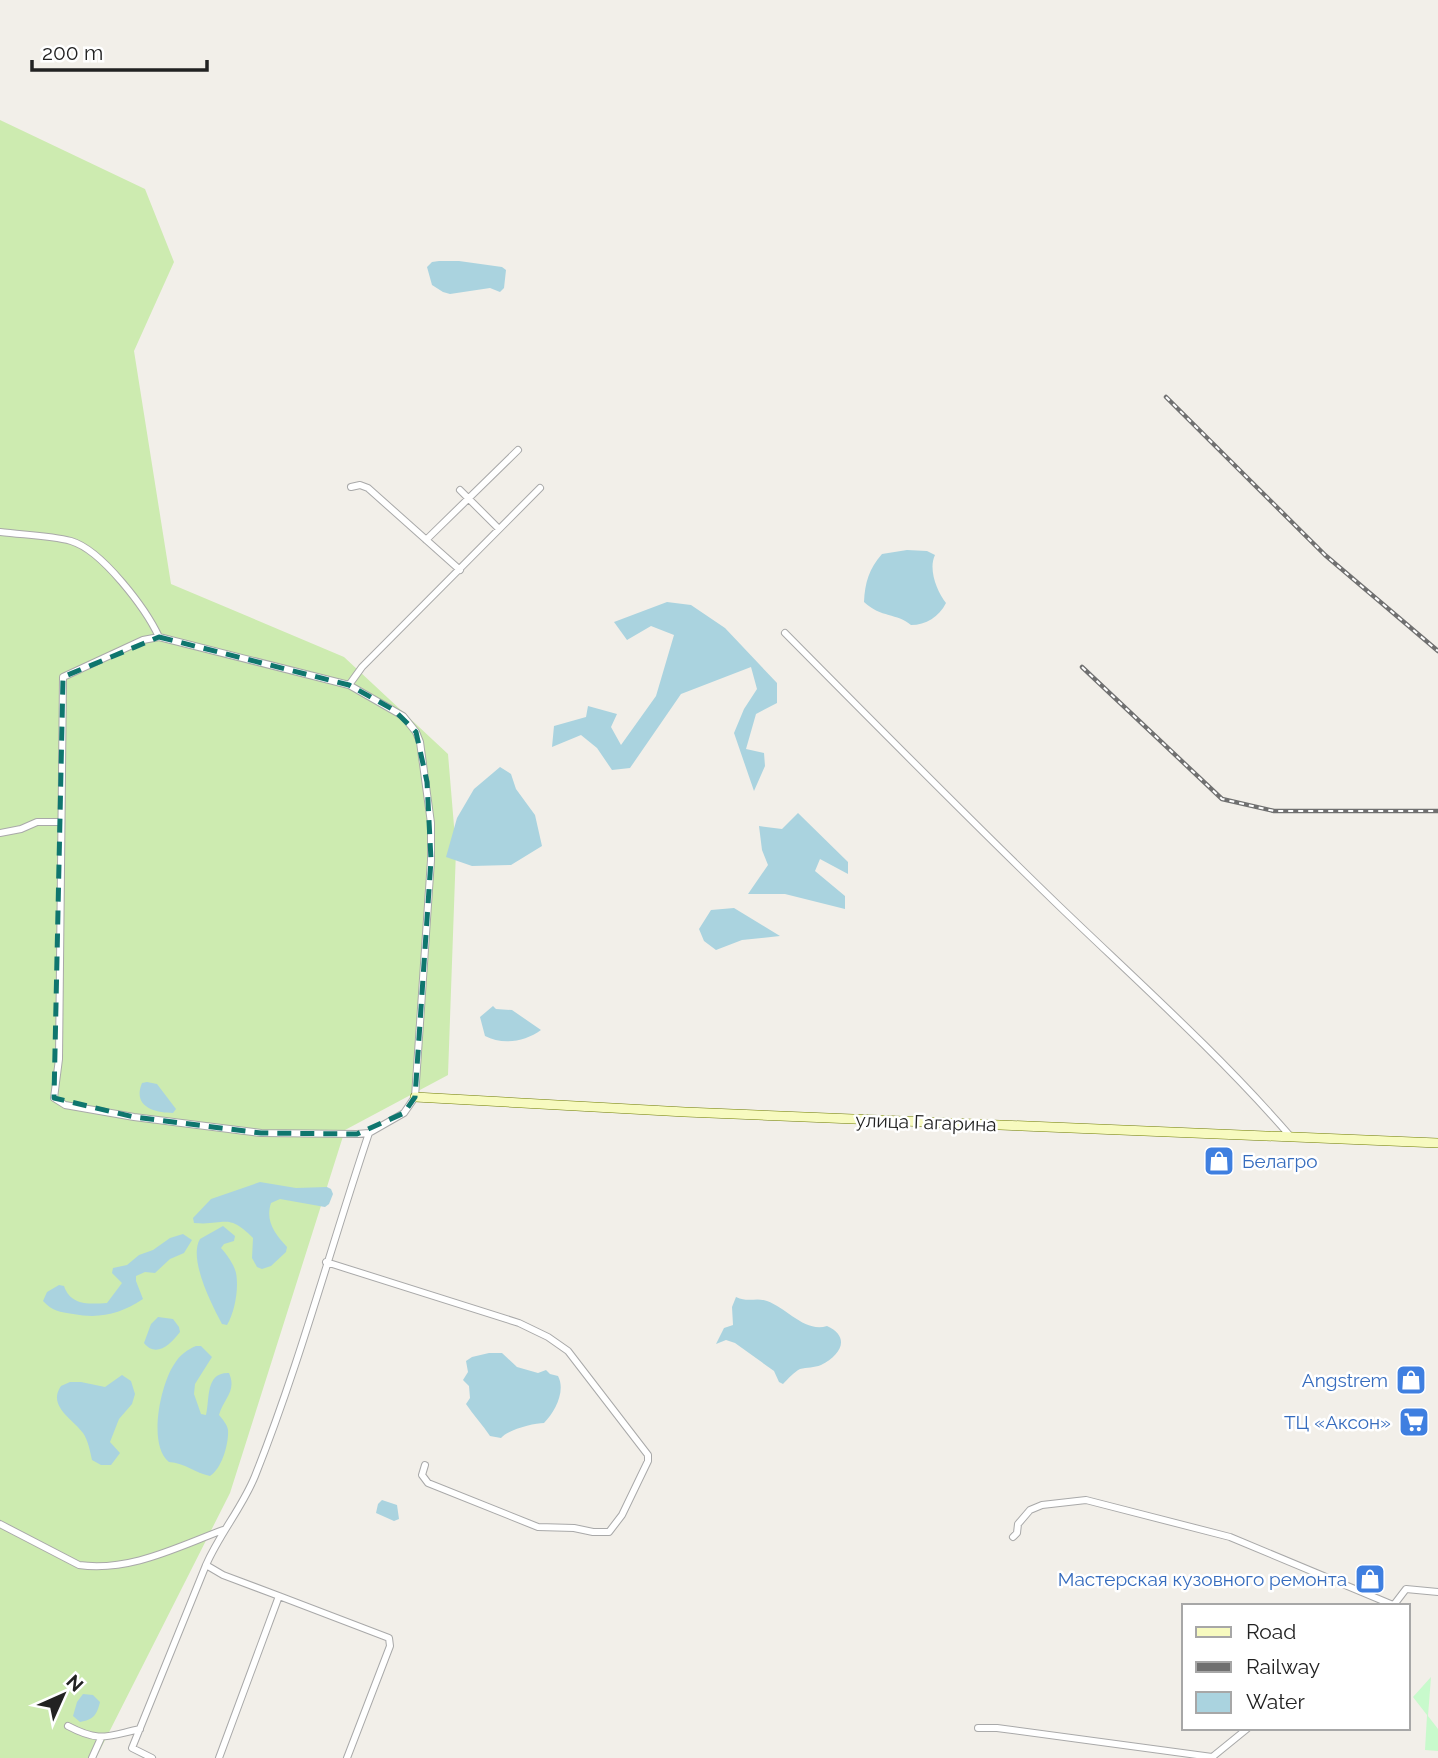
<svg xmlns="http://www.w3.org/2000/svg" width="1438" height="1758" viewBox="0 0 1438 1758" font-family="Raleway,sans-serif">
	<rect width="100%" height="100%" fill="#f2efe9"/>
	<path fill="#cdebb0" d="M 0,120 L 145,189 L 174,262 L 134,351 L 171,584 L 344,657 L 448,754 L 456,850 L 448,1075 L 345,1130 L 230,1493 L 96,1758 L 0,1758 Z"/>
	<path fill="#c8facc" d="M 1431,1677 L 1428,1716 L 1438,1729 L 1438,1751 L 1425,1750 L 1427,1715 L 1413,1697 Z"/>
	<path fill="#aad3df" d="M 439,261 L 459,261 L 502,267 L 506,270 L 504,288 L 500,292 L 490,288 L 450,294 L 443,292 L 432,285 L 427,267 L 432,262 Z
		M 907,550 L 927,551 L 935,555 C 928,569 937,592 946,603 C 939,617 926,625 911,625 C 897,613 881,618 864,602 C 865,582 869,569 882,554 Z
		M 667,602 L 691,605 L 725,628 L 777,683 L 777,703 L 756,714 L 746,749 L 764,753 L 765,766 L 754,791 L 734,733 L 744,709 L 757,689 L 751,667 L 681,694 L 630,768 L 612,770 L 597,748 L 581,735 L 552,747 L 554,726 L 586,717 L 588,706 L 617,714 L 611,727 L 621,745 L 656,696 L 674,635 L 651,626 L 627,640 L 614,622 Z
		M 500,767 L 511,774 L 516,789 L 535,815 L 542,846 L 511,865 L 472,866 L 446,857 L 457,818 L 474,789 Z
		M 798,813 L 848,862 L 848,874 L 820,859 L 815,871 L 845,896 L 845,909 L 785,894 L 748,894 L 768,865 L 762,850 L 759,826 L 782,829 Z
		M 734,908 L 780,936 L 742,940 L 716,950 L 704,941 L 699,929 L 711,910 Z
		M 493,1006 L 496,1009 L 512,1010 L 541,1030 C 525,1042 502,1045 485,1036 L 480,1017 Z
		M 147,1082 L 157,1084 L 176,1109 L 173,1113 C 155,1113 132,1107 142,1083 Z
		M 260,1182 L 296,1188 L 327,1187 L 331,1189 L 333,1194 L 329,1204 L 325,1207 L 280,1199 L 271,1203 C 265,1221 275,1234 287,1247 L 286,1252 L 271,1266 L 262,1269 L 257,1267 L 252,1258 L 253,1238 C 227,1212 225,1226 194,1223 L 193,1218 L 211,1199 Z
		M 223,1226 L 235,1236 L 234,1241 L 224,1244 L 221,1248 C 227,1255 234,1264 236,1273 C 239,1288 235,1312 227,1325 L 222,1324 C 212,1305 188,1259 200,1239 Z
		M 183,1234 L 192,1240 L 184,1253 L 170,1259 L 155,1273 L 145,1272 L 136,1276 L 136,1281 L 143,1299 C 120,1314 100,1319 73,1314 C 60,1312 52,1311 43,1301 L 47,1292 L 59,1285 L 64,1286 C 71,1306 89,1304 107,1303 L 122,1283 L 112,1273 L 113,1268 L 127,1265 L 139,1255 L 153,1250 L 170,1238 Z
		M 736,1297 C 749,1303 755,1297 767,1301 C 787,1308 805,1333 827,1326 C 851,1337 841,1355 821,1365 C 814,1368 807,1367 800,1369 C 794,1372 788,1379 783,1384 L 779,1382 L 774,1371 L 735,1343 L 726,1340 L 716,1344 L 724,1328 L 733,1325 L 732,1307 Z
		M 158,1317 L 173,1319 L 179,1327 L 180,1332 C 170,1345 156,1358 144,1343 L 151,1324 Z
		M 196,1346 L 201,1346 L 212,1357 L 195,1384 L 194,1394 L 201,1414 L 206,1415 C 210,1399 205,1372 229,1373 C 237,1391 224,1398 219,1415 C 223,1420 227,1424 228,1430 C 229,1443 222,1469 210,1476 C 195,1473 185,1463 169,1462 C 147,1445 161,1382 175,1363 C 179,1356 188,1349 196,1346 Z
		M 489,1353 L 502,1353 L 517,1367 L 538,1373 L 546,1370 L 550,1374 L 558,1376 C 566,1391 555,1412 544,1423 C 534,1423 507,1430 501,1438 L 490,1436 C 483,1425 473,1415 466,1404 L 470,1398 L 469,1386 L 463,1380 L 468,1372 L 466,1361 L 472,1357 Z
		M 122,1375 L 131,1381 L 135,1394 L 132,1404 L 119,1419 L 110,1442 L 120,1453 L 111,1465 L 101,1465 L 92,1460 C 90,1451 88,1440 83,1433 C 73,1419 47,1406 61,1386 L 70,1382 L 81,1382 L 105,1387 Z
		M 382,1500 L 397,1505 L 399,1519 L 394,1521 L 376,1513 L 378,1504 Z
		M 83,1694 L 93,1695 L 100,1702 C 97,1715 93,1720 80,1722 L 73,1716 L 77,1702 Z"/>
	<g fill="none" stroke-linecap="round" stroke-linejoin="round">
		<g stroke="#a9a9a9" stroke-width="8">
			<path id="street" d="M 351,487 L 360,485 L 368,488 L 460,570
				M 460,490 L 499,529
				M 0,532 C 23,535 49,535 71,541 C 102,550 146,609 159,637 L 349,685 L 403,716 L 416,732 L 420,742 L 431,823 L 431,860 L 415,1097 L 404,1113 L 369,1133 C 331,1246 299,1366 255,1476 C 242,1508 220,1533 206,1565 L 223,1575 L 279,1596 L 219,1758
				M 426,540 L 518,450
				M 785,633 C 875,724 965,815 1057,904 C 1136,980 1219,1054 1291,1137
				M 159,637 L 143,640 L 63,677 L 59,1059 L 54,1098 L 65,1105 L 134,1117 L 261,1133 L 357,1134 L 369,1133
				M 349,685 L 362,667 L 540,488
				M 0,833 L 21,829 L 37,822 L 61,822
				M 326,1262 L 519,1323 L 548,1337 L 568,1351 L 648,1455 L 648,1461 L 622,1515 L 609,1532 L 593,1532 L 574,1528 L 538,1527 L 428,1483 L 422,1475 L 425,1465
				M 0,1524 L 79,1565 C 130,1572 177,1547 223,1530
				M 1013,1537 L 1017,1533 L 1018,1524 L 1030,1510 L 1042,1505 L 1086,1500 L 1230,1537 L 1393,1605
				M 279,1596 L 389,1638 L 390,1646 L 347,1758
				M 1393,1606 L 1406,1589 L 1438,1592
				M 68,1726 C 100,1743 107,1736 140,1729
				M 978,1728 L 997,1728 L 1212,1757
				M 92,1758 L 101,1738
				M 152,1758 L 132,1748 L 206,1565
				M 1211,1758 L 1248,1728"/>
		</g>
		<g stroke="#707d05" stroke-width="10">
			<path id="secondary" d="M 415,1097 L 685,1112 L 1438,1143"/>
		</g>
		<use href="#street" stroke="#fff" stroke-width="6"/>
		<use href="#secondary" stroke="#f7fabf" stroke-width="9"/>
		<g stroke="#707070" stroke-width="4.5">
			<path id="rail" d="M 1166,397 L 1325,555 L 1438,651
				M 1082,667 L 1222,799 L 1274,811 L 1438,811"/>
		</g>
		<use href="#rail" stroke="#fff" stroke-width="2" stroke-dasharray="5" stroke-linecap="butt"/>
	</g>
	<path fill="none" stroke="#0f766e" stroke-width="5" stroke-dasharray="14 9" stroke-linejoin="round" d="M 159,637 L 349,685 L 394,710 L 416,732 L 427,782 L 431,860 L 415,1097 L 404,1113 L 357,1134 L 261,1133 L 134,1117 L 54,1098 L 63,677 Z"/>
	<defs>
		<g id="shop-square" transform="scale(1.575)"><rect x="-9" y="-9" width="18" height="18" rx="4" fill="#3f7fe0" stroke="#fff"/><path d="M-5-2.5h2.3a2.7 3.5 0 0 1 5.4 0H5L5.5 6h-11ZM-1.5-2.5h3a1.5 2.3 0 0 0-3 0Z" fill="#fff"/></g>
		<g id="supermarket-square" transform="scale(1.575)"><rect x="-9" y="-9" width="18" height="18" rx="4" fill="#3f7fe0" stroke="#fff"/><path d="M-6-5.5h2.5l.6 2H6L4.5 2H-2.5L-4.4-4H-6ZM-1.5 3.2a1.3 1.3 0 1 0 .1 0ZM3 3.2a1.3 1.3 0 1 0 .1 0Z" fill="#fff"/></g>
	</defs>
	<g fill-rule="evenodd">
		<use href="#shop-square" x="1219" y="1161"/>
		<use href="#shop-square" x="1411" y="1380"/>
		<use href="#supermarket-square" x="1414" y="1422"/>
		<use href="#shop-square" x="1370" y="1579"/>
	</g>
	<g text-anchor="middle" stroke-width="5" stroke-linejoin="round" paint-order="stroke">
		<g font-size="19" fill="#222" stroke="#fff">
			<text transform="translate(926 1122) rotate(2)" y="7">улица Гагарина</text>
		</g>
		<g font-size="19" fill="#366cbe" stroke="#fff" text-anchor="end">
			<text x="1242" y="1168" text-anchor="start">Белагро</text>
			<text x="1388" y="1387">Angstrem</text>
			<text x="1391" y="1429">ТЦ «Аксон»</text>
			<text x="1347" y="1586">Мастерская кузовного ремонта</text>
		</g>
	</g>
	<rect x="1182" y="1604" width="228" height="126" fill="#ffffff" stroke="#a7a7a7" stroke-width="2"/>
	<rect x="1196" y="1627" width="35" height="10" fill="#f7fabf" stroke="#a7a7a7" stroke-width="2"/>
	<text x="1246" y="1639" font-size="21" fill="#222222">Road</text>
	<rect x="1196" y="1662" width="35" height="10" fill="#707070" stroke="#a7a7a7" stroke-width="2"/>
	<text x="1246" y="1674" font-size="21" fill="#222222">Railway</text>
	<rect x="1196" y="1692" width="35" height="21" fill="#aad3df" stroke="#a7a7a7" stroke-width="2"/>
	<text x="1246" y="1709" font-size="21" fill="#222222">Water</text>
	<g transform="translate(63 1695) rotate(45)" stroke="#ffffff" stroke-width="5" paint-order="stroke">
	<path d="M0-5L12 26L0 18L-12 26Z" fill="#222222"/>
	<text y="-10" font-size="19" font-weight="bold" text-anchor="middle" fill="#222222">N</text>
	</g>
	<path d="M32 60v10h175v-10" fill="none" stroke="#222222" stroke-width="3.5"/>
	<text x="42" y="60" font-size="21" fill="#222222" stroke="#ffffff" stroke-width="5" paint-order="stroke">200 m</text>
</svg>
